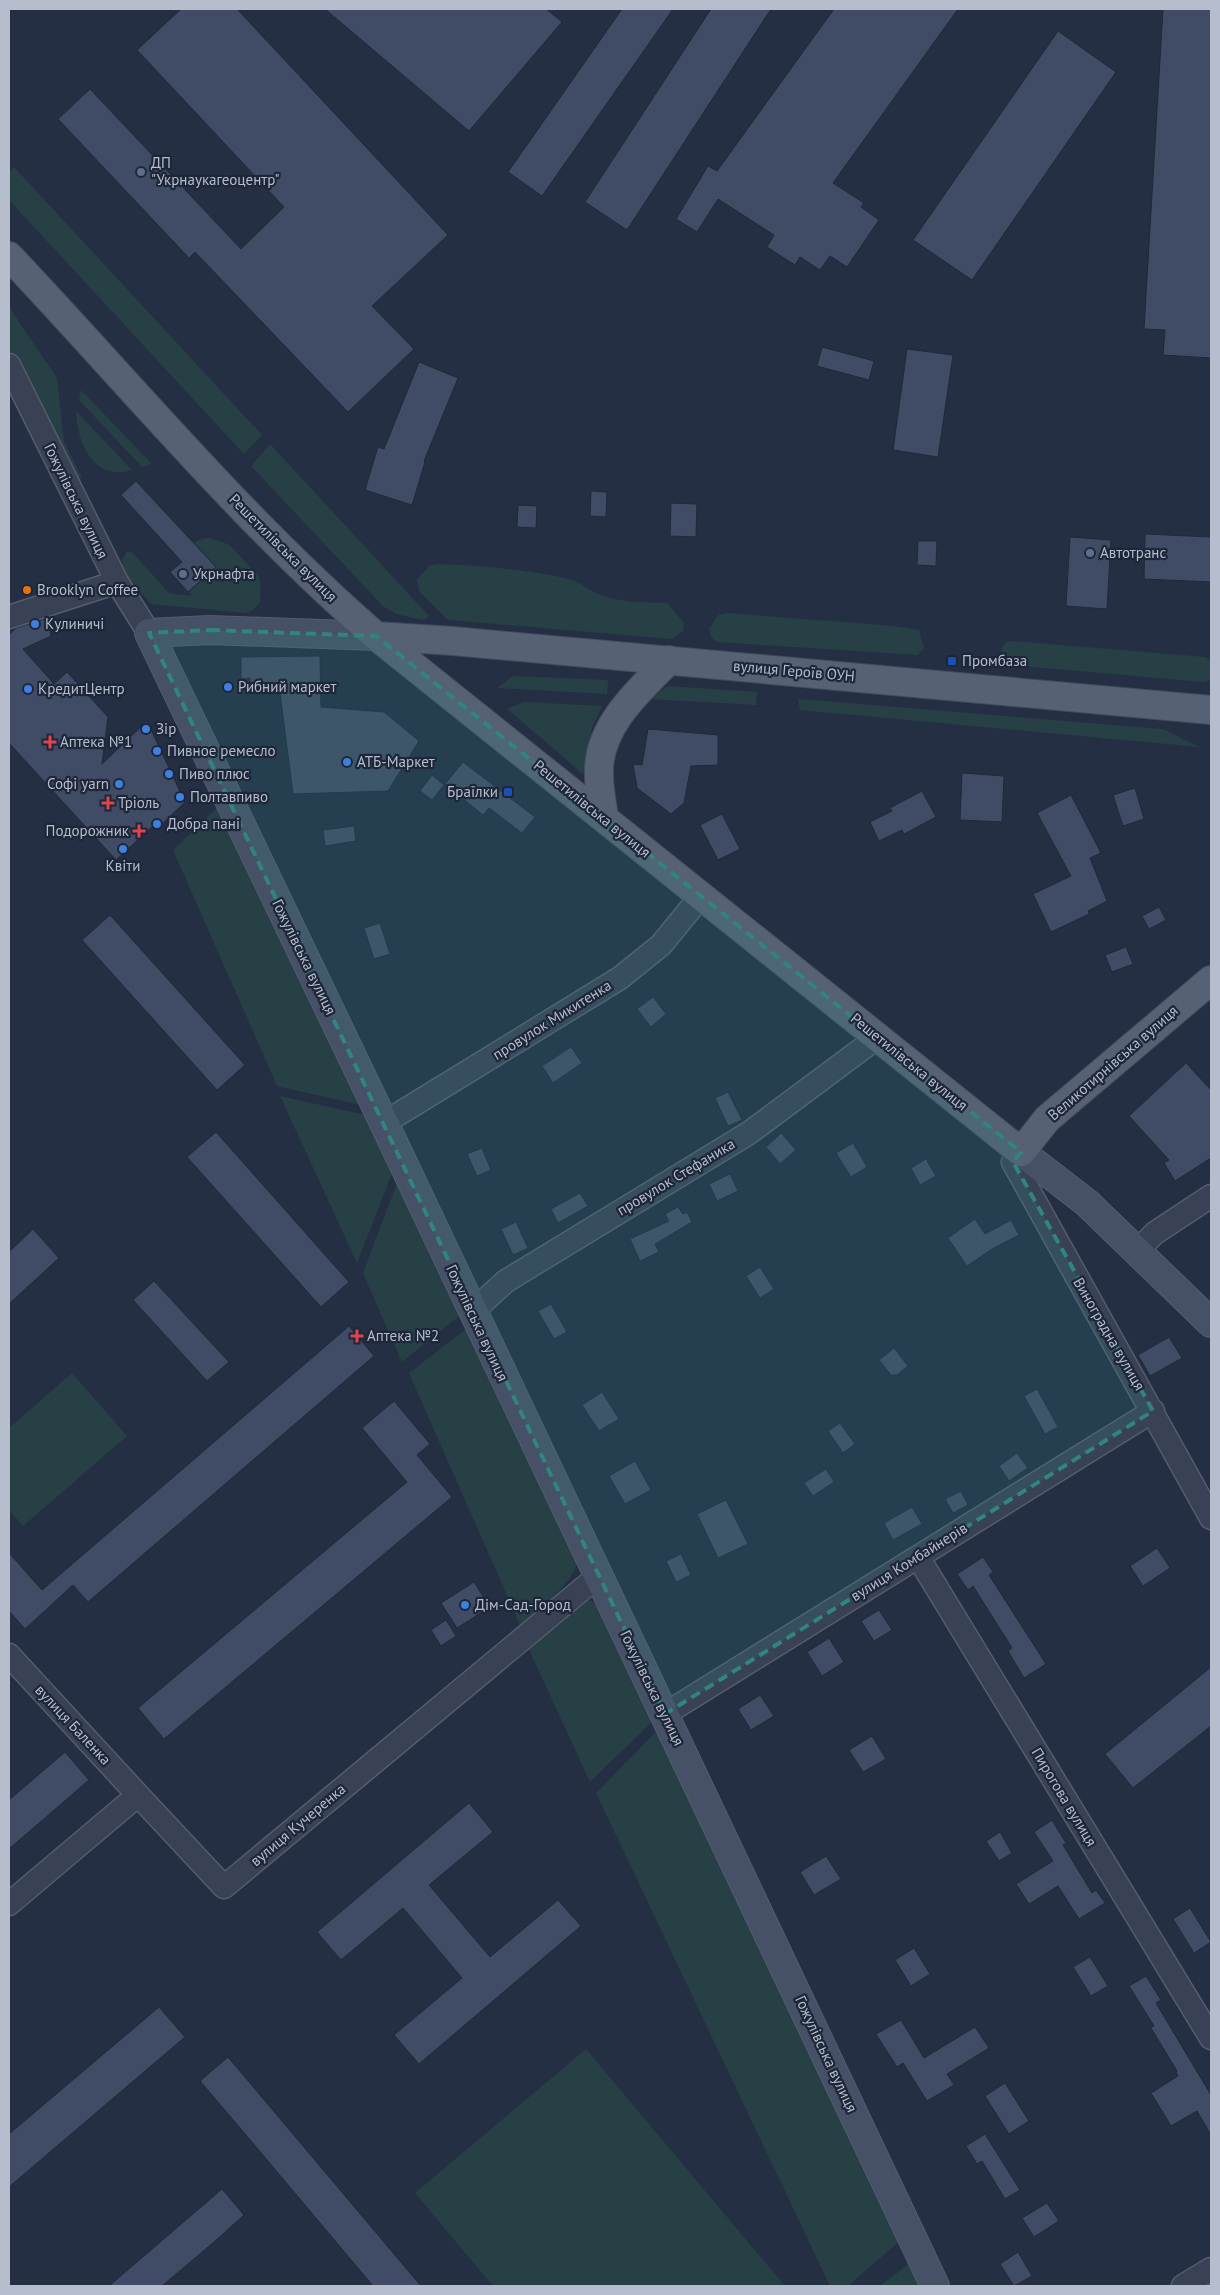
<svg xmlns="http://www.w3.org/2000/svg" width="1220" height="2295" viewBox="0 0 1220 2295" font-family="'PT Sans',sans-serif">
	<rect width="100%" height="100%" fill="#242f44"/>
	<path fill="#264045" d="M 14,167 L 262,435 L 244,454 L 9,200 L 9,172 Z
		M 9,307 L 57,378 L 64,441 L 82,478 L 78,480 L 9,351 Z
		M 81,390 L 152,464 L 142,467 L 79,400 Z
		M 76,411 L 132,470 C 94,482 77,443 76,411 Z
		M 270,444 L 429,616 L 424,620 L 396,614 L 383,606 L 251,466 Z
		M 210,538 L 230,545 L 259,577 L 261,589 L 260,602 L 253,610 L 245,613 L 151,604 L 123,571 L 122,560 L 127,551 L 133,553 L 169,593 L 192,596 L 189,592 L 216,567 L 198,547 L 186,558 C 191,543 195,539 210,538 Z
		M 436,564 C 475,565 534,570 572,580 C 581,583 587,589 596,593 C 617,603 645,602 667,603 L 684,623 L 683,631 L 672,639 L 448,620 L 419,591 L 417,580 L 429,566 Z
		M 727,613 L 894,626 L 919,630 L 924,648 L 918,655 L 717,642 L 711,637 L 709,629 L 718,615 Z
		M 1012,641 L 1205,657 L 1211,661 L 1211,680 L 1204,682 L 1010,665 C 1001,658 998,652 1006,642 Z
		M 513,676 L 608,680 L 607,694 L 497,688 Z
		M 668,686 L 757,692 L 756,705 L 647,699 Z
		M 798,699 L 1163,729 L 1199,747 L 800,710 Z
		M 524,702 L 602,706 L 592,728 L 583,774 L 507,709 Z
		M 223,802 L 365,1106 L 277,1086 L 173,850 Z
		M 280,1096 L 370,1116 L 395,1166 L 357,1263 Z
		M 400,1175 L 464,1312 L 402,1362 L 363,1273 Z
		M 470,1326 L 580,1555 C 572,1587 543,1605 520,1625 L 409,1373 Z
		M 72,1373 L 127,1436 L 23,1526 L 9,1510 L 9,1428 Z
		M 583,1597 L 602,1607 L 656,1718 L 590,1782 L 526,1643 Z
		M 661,1727 L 903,2238 L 848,2286 L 830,2286 L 596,1793 Z
		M 586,2049 L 785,2286 L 493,2286 L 415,2193 Z
		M 915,2259 L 928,2286 L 880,2286 Z"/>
	<path fill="#404c65" stroke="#1f293b" d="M 181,9 L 237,9 L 448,235 L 372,306 L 414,349 L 348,412 L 195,252 L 189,258 L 58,119 L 90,89 L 241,249 L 284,207 L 137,50 Z
		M 325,9 L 546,9 L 562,22 L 469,131 Z
		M 622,9 L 673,9 L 542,196 L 508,172 Z
		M 711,9 L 771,9 L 627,230 L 585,202 Z
		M 834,9 L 958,9 L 833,183 L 864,203 L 861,207 L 879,220 L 847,267 L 830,256 L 820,270 L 800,257 L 795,265 L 767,247 L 774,235 L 718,199 L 697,232 L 676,219 L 708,166 L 717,171 Z
		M 1163,9 L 1211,9 L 1211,358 L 1163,355 L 1165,330 L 1144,329 Z
		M 1058,31 L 1116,72 L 972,280 L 913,240 Z
		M 822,347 L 874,361 L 869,380 L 817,366 Z
		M 907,349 L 953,355 L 938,457 L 893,450 Z
		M 419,362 L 458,378 L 424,461 L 425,462 L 412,505 L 365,490 L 378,447 L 384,449 Z
		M 136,481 L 216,567 L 188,592 L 170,572 L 182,562 L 121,495 Z
		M 591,491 L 607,492 L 606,517 L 590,516 Z
		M 671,503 L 697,504 L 696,537 L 670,536 Z
		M 518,505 L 537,506 L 536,528 L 517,527 Z
		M 1145,534 L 1211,537 L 1211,582 L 1144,579 Z
		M 1070,537 L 1111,540 L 1107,609 L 1066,606 Z
		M 918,541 L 937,541 L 936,566 L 917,565 Z
		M 48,618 L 51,636 L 23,649 L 54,684 L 67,672 L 108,717 L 102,764 L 147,721 L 185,802 L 158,828 L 154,825 L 116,860 L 9,743 L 9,635 L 16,628 Z
		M 320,656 L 321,707 L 384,712 L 419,741 L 388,791 L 293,794 L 280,693 L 250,693 L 250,678 L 241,679 L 241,657 Z
		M 648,729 L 718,735 L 718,765 L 691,766 L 684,803 L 671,814 L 637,788 L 633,764 L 642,765 Z
		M 463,762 L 535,817 L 522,833 L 489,808 L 483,815 L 445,784 Z
		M 962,773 L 1004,776 L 1002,822 L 960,820 Z
		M 432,775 L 444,785 L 432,800 L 420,791 Z
		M 1135,788 L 1144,819 L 1123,826 L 1113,795 Z
		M 922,791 L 936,817 L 904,834 L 902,830 L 879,841 L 870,822 L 892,811 L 890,808 Z
		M 1071,795 L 1101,853 L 1090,858 L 1107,901 L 1088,911 L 1089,914 L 1051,932 L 1033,894 L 1071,876 L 1037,813 Z
		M 722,814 L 740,849 L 718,860 L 700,825 Z
		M 354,826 L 356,841 L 325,846 L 323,830 Z
		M 1159,907 L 1166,920 L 1149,929 L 1142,916 Z
		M 110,915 L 245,1065 L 217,1090 L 82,940 Z
		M 380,923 L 390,954 L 374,959 L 364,928 Z
		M 1126,947 L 1133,964 L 1112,972 L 1105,955 Z
		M 653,997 L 666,1014 L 651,1027 L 637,1009 Z
		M 571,1047 L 582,1063 L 553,1083 L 542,1066 Z
		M 1186,1063 L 1211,1090 L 1211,1158 L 1175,1181 L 1164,1163 L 1169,1160 L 1129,1116 Z
		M 728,1092 L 742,1120 L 728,1126 L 715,1098 Z
		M 216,1132 L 349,1282 L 321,1307 L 187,1157 Z
		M 781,1133 L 796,1150 L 780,1164 L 766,1147 Z
		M 853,1143 L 867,1167 L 851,1177 L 836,1153 Z
		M 482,1148 L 491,1170 L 477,1176 L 467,1154 Z
		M 926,1159 L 936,1176 L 920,1185 L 911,1168 Z
		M 730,1174 L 738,1191 L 717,1201 L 709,1184 Z
		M 580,1193 L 588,1206 L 558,1223 L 551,1209 Z
		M 678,1207 L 683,1214 L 687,1212 L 692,1222 L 655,1244 L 659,1252 L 640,1261 L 630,1239 L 669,1221 L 665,1214 Z
		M 975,1219 L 985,1234 L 1011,1220 L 1019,1235 L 992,1249 L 967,1266 L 948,1238 Z
		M 516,1222 L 528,1248 L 513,1255 L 501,1229 Z
		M 33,1229 L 59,1258 L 9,1304 L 9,1252 Z
		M 760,1267 L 774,1289 L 760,1298 L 746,1276 Z
		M 154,1281 L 229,1362 L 207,1381 L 133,1300 Z
		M 551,1304 L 567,1332 L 554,1339 L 538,1311 Z
		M 349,1326 L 374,1356 L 88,1602 L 73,1585 L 25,1629 L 9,1611 L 9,1553 L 42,1590 Z
		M 1169,1337 L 1182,1358 L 1150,1376 L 1138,1355 Z
		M 894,1348 L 908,1366 L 897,1375 L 891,1375 L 879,1360 Z
		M 1037,1389 L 1058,1427 L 1045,1434 L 1024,1396 Z
		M 602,1392 L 619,1419 L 599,1431 L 582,1405 Z
		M 394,1401 L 430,1444 L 417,1455 L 452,1497 L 164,1739 L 138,1708 L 407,1482 L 362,1428 Z
		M 840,1423 L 855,1444 L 843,1453 L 828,1431 Z
		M 1017,1453 L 1028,1468 L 1009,1481 L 999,1466 Z
		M 635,1461 L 651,1490 L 625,1504 L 609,1476 Z
		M 826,1469 L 834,1482 L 813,1496 L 804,1483 Z
		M 961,1491 L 968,1505 L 953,1513 L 945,1499 Z
		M 726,1500 L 748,1544 L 718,1558 L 697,1514 Z
		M 912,1507 L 922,1524 L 893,1540 L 884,1523 Z
		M 1157,1548 L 1170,1568 L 1143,1586 L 1130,1566 Z
		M 681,1554 L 691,1575 L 676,1582 L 666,1561 Z
		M 983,1557 L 993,1572 L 989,1575 L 1046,1664 L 1024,1678 L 1008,1651 L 1012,1648 L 973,1586 L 968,1590 L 957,1574 Z
		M 474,1582 L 490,1607 L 457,1628 L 441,1603 Z
		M 879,1610 L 892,1630 L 874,1641 L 861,1621 Z
		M 446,1620 L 456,1636 L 441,1646 L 431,1630 Z
		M 829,1638 L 844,1662 L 822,1676 L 807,1652 Z
		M 1211,1667 L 1211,1726 L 1133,1788 L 1105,1754 Z
		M 760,1695 L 774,1716 L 751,1730 L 738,1709 Z
		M 872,1736 L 886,1759 L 863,1772 L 849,1750 Z
		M 65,1752 L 89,1780 L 9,1849 L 9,1800 Z
		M 469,1803 L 493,1832 L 429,1885 L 490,1957 L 558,1900 L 581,1926 L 419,2064 L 394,2035 L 462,1978 L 403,1908 L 341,1960 L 317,1932 Z
		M 1052,1820 L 1066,1843 L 1063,1845 L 1092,1893 L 1096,1890 L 1105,1903 L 1079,1919 L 1058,1886 L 1029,1904 L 1016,1884 L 1053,1861 L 1034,1832 Z
		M 1000,1832 L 1012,1853 L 999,1861 L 986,1841 Z
		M 826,1856 L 841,1879 L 814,1895 L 800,1872 Z
		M 1190,1908 L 1211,1942 L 1194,1953 L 1173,1919 Z
		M 914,1948 L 930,1974 L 911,1986 L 895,1960 Z
		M 1090,1957 L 1108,1986 L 1091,1996 L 1073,1967 Z
		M 1146,1976 L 1161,2000 L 1156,2003 L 1211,2095 L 1211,2135 L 1197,2111 L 1171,2126 L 1151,2093 L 1178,2076 L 1176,2072 L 1177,2071 L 1151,2028 L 1154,2026 L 1129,1986 Z
		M 159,2007 L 185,2037 L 9,2187 L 9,2134 Z
		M 901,2020 L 924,2058 L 975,2027 L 989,2048 L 947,2074 L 954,2085 L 927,2101 L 903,2063 L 897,2067 L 876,2034 Z
		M 228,2057 L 421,2286 L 373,2286 L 257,2148 L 200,2081 Z
		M 1005,2083 L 1029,2121 L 1009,2134 L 985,2096 Z
		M 985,2134 L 1020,2190 L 1005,2199 L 982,2161 L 977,2164 L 966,2146 Z
		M 222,2189 L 244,2215 L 214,2242 L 162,2286 L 109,2286 Z
		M 1047,2203 L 1059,2221 L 1034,2237 L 1022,2218 Z
		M 1018,2252 L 1032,2276 L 1014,2286 L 1000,2264 Z"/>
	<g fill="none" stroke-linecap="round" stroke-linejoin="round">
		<g stroke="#545d6e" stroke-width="25">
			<path id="street" d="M 9,365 L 117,582 L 149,633
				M 9,617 L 117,582
				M 384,1123 L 620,978 L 661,945 L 701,896
				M 1021,1152 L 1013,1162 L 1211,1518
				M 1138,1250 L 1155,1233 L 1211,1196
				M 472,1312 L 506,1281 L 749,1133 L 878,1037
				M 918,1557 L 1211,2038
				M 9,1655 L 138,1795
				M 665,1714 L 1153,1411
				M 9,1904 L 138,1795 L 224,1887 L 598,1576
				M 1183,2286 L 1211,2269"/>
		</g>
		<g stroke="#545d6e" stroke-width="30">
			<path id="secondary" d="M 376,636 L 210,630 L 149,633 L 384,1123 L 935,2286
				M 1021,1152 L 1087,1203 L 1211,1323"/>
		</g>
		<g stroke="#424b5d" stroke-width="30">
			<path id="primary" d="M 9,256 C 130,384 243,521 376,636 L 1021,1152 L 1047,1119 L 1211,980
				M 376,636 L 453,641 L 1211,710
				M 604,818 C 602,802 598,784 599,768 C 601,723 640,690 669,660"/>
		</g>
		<use href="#street" stroke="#384254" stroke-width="22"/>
		<use href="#secondary" stroke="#465067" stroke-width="28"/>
		<use href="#primary" stroke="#566174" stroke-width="28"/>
	</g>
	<path fill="#308481" fill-opacity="0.2" stroke="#308481" stroke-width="4" stroke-dasharray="10 6" stroke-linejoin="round" d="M 210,630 L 376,636 L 1021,1152 L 1013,1162 L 1153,1411 L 665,1714 L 149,633 Z"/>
	<g fill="#5c6f8a" stroke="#1d2739" stroke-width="2">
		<circle cx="141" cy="172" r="5"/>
		<circle cx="1090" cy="553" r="5"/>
		<circle cx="183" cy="574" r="5"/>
	</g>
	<circle fill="#e8710a" stroke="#1d2739" stroke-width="2" cx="27" cy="590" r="5"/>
	<g fill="#3f7fe0" stroke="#1d2739" stroke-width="2">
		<circle cx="35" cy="624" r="5"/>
		<circle cx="228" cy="687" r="5"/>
		<circle cx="28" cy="689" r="5"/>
		<circle cx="146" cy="729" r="5"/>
		<circle cx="157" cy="751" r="5"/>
		<circle cx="347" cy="762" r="5"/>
		<circle cx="169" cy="774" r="5"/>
		<circle cx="119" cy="784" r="5"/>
		<circle cx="180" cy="797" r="5"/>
		<circle cx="157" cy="824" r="5"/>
		<circle cx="123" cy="849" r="5"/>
		<circle cx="465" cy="1605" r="5"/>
	</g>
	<g fill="#1a4fb4" stroke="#1d2739" stroke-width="2">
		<rect x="947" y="656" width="10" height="10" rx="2.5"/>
		<rect x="503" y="787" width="10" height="10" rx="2.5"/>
	</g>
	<g fill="#e0444e" stroke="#1d2739" stroke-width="2">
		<path d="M47.5 734.5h5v5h5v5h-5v5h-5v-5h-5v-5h5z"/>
		<path d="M105.5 795.5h5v5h5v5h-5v5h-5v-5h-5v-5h5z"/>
		<path d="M136.5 823.5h5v5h5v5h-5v5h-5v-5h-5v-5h5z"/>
		<path d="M354.5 1328.5h5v5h5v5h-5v5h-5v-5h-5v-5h5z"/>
	</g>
	<g text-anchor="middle" stroke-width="4.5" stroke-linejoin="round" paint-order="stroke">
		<g font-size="15" fill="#b6bdcd" stroke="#1d2739" text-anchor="start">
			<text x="151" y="168">ДП<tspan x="151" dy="17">"Укрнаукагеоцентр"</tspan></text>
			<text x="1100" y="558">Автотранс</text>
			<text x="193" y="579">Укрнафта</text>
			<text x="37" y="595">Brooklyn Coffee</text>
			<text x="45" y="629">Кулиничі</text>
			<text x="962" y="666">Промбаза</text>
			<text x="238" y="692">Рибний маркет</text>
			<text x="38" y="694">КредитЦентр</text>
			<text x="156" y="734">Зір</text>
			<text x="60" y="747">Аптека №1</text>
			<text x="167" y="756">Пивное ремесло</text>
			<text x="357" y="767">АТБ-Маркет</text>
			<text x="179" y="779">Пиво плюс</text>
			<text x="109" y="789" text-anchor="end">Софі yarn</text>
			<text x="498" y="797" text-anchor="end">Браїлки</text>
			<text x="190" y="802">Полтавпиво</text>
			<text x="118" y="808">Тріоль</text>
			<text x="167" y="829">Добра пані</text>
			<text x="129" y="836" text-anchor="end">Подорожник</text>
			<text x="123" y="871" text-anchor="middle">Квіти</text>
			<text x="367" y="1341">Аптека №2</text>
			<text x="475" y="1610">Дім-Сад-Город</text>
		</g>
		<g font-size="15" fill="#b6bdcd" stroke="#1d2739">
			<text transform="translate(76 501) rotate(64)" y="5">Гожулівська вулиця</text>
			<text transform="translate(283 548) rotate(45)" y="5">Решетилівська вулиця</text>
			<text transform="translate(794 671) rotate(5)" y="5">вулиця Героїв ОУН</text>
			<text transform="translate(592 809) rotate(39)" y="5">Решетилівська вулиця</text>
			<text transform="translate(304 957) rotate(64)" y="5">Гожулівська вулиця</text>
			<text transform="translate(552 1020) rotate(-32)" y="5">провулок Микитенка</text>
			<text transform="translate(909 1062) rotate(39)" y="5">Решетилівська вулиця</text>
			<text transform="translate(1113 1063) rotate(-41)" y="5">Великотирнівська вулиця</text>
			<text transform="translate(676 1177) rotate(-31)" y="5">провулок Стефаника</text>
			<text transform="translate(477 1323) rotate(65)" y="5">Гожулівська вулиця</text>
			<text transform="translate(1109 1334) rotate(60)" y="5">Виноградна вулиця</text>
			<text transform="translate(909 1562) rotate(-32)" y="5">вулиця Комбайнерів</text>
			<text transform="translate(652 1688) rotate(64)" y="5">Гожулівська вулиця</text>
			<text transform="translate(73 1725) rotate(47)" y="5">вулиця Баленка</text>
			<text transform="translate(1064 1797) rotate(59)" y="5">Пирогова вулиця</text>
			<text transform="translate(298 1825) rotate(-40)" y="5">вулиця Кучеренка</text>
			<text transform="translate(826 2054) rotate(65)" y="5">Гожулівська вулиця</text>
		</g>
	</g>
	<rect width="1220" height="2295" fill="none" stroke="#b6bdcd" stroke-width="20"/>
</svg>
